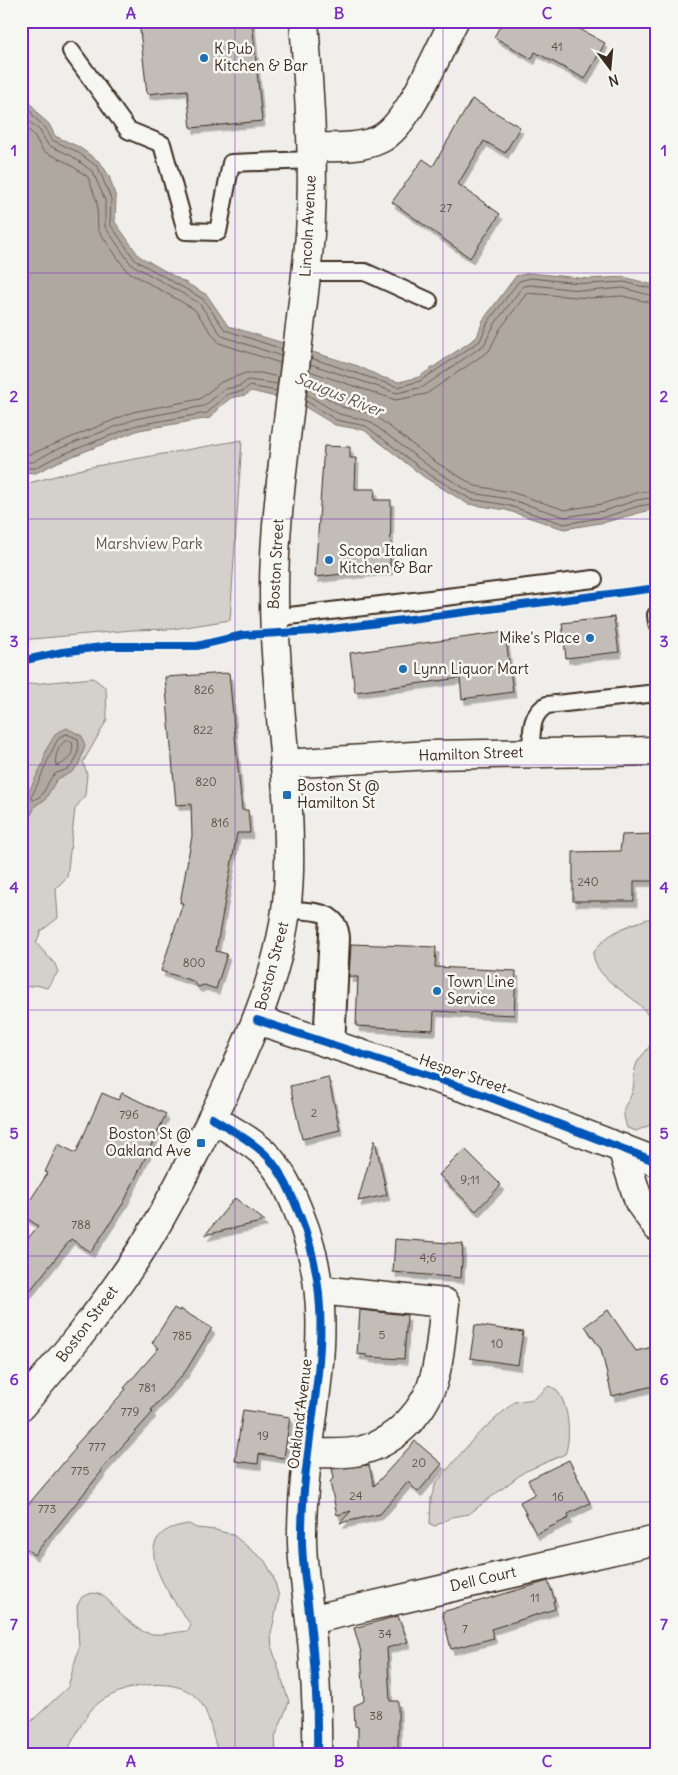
<svg xmlns="http://www.w3.org/2000/svg" width="678" height="1775" viewBox="0 0 678 1775" font-family="Delius,sans-serif">
	<defs>
		<filter id="shadow"><feDropShadow dx="3" dy="5.5" stdDeviation="0" flood-color="#0004"/></filter>
	</defs>
	<rect width="100%" height="100%" fill="#efeeea"/>
	<filter id="ink" filterUnits="userSpaceOnUse"><feTurbulence type="fractalNoise" baseFrequency=".02" numOctaves="2"/><feDisplacementMap in="SourceGraphic" scale="10" xChannelSelector="R" yChannelSelector="G"/><feConvolveMatrix kernelMatrix="1 2 1 2 8 2 1 2 1" color-interpolation-filters="sRGB"/></filter>
	<g filter="url(#ink)">
		<path fill="#d4d1cc" stroke="#887e75" d="M 242,440 L 230,620 L 173,629 L 132,630 L 21,640 L 21,485 L 90,467 Z
			M 93,678 L 106,688 L 107,720 L 83,762 L 87,774 L 85,795 L 75,809 L 67,877 L 56,888 L 58,918 L 41,931 L 36,943 L 55,964 L 58,972 L 47,988 L 36,985 L 22,988 L 21,685 Z
			M 657,916 L 657,1122 L 636,1131 L 627,1128 C 619,1101 628,1109 633,1089 C 635,1080 633,1071 637,1063 C 642,1053 654,1046 654,1034 C 652,995 598,990 593,954 C 606,931 632,924 657,916 Z
			M 549,1386 C 569,1391 572,1438 565,1454 L 524,1472 L 469,1514 L 452,1517 L 435,1526 L 430,1524 L 431,1498 L 436,1483 L 475,1437 L 514,1402 L 534,1399 Z
			M 189,1524 L 196,1528 L 216,1530 L 233,1535 L 265,1561 L 273,1576 L 279,1596 L 271,1634 L 272,1648 L 289,1702 L 275,1737 L 276,1754 L 219,1754 C 211,1736 211,1711 196,1697 C 172,1674 118,1686 96,1705 C 86,1713 72,1742 66,1754 L 21,1754 L 21,1731 L 68,1687 L 79,1647 L 77,1606 L 82,1597 C 100,1586 109,1601 119,1613 C 122,1616 141,1631 144,1632 C 156,1637 175,1632 188,1631 L 191,1625 C 170,1596 120,1532 189,1524 Z"/>
		<path fill="#afa8a1" stroke="#81766d" d="M 21,83 L 29,101 L 39,115 L 49,124 L 55,136 L 79,147 L 101,163 L 109,176 L 116,198 L 115,222 L 139,256 L 207,295 L 228,326 L 358,366 L 381,377 L 399,382 L 419,377 L 477,337 L 483,320 L 516,276 L 530,273 L 589,279 L 624,277 L 657,286 L 657,508 L 606,522 L 564,529 L 506,510 L 468,504 L 424,477 L 364,430 L 335,425 L 297,402 L 251,391 C 244,398 239,395 231,398 C 225,402 214,412 210,418 L 139,430 L 58,462 L 36,473 L 21,472 Z
			M 67,728 L 82,736 L 85,746 L 79,764 L 71,773 L 57,779 L 45,800 L 36,805 L 21,834 L 21,807 L 43,763 L 46,750 L 56,733 Z"/>
		<g fill="none" stroke-linecap="round" stroke-linejoin="round">
			<path stroke="#695c52" stroke-width="1" d="M 21,95 L 34,117 L 45,127 L 52,140 L 76,151 L 98,167 L 111,199 L 110,224 L 135,260 L 203,299 L 225,330 L 282,349
				M 21,109 L 30,122 L 40,131 L 48,145 L 72,156 L 93,172 L 105,200 L 105,227 L 131,264 L 199,303 L 222,336 L 281,356
				M 21,123 L 34,135 L 43,151 L 68,163 L 88,177 L 97,202 L 98,230 L 127,271 L 194,309 L 219,343 L 280,363
				M 311,358 L 398,387 L 420,381 L 480,341 L 488,322 L 519,281 L 531,278 L 589,284 L 624,282 L 657,290
				M 310,364 L 397,393 L 423,387 L 484,345 L 494,325 L 523,286 L 531,285 L 589,291 L 623,288 L 657,297
				M 309,371 L 396,400 L 426,394 L 489,351 L 500,329 L 527,293 L 589,298 L 622,296 L 657,304
				M 308,386 L 342,407 L 373,414 L 434,461 L 475,486 L 511,492 L 565,510 L 602,504 L 636,493 L 657,490
				M 306,394 L 339,414 L 369,421 L 430,467 L 472,493 L 509,499 L 565,517 L 604,511 L 637,500 L 657,497
				M 306,401 L 336,420 L 366,426 L 427,473 L 470,499 L 507,505 L 564,524 L 605,517 L 639,506 L 657,503
				M 21,454 L 31,454 L 133,412 L 200,399 L 221,382 L 246,373 L 261,373 L 278,377
				M 21,462 L 33,462 L 53,451 L 135,419 L 204,406 L 225,389 L 240,386 L 248,380 L 278,384
				M 21,468 L 35,468 L 56,457 L 137,425 L 207,413 L 228,394 L 243,391 L 249,386 L 277,391
				M 67,734 L 78,739 C 80,748 77,762 69,768 C 65,771 59,771 55,774 C 45,782 47,796 33,800 L 31,797 C 38,786 55,740 60,737 C 62,735 65,735 67,734 Z
				M 67,740 L 72,742 C 75,754 67,763 56,766 C 54,758 58,744 67,740 Z"/>
		</g>
		<path fill="#c2bdb7" stroke="#3b2a1e" filter="url(#shadow)" d="M 139,21 L 252,21 L 262,121 L 191,128 L 187,90 L 147,94 Z
			M 503,21 L 565,21 L 605,43 L 585,79 L 535,52 L 532,59 L 494,37 Z
			M 472,99 L 520,127 L 505,153 L 484,141 L 458,184 L 500,214 L 470,258 L 392,202 L 423,159 L 433,166 Z
			M 324,446 L 350,447 L 350,458 L 356,458 L 355,489 L 375,489 L 374,500 L 391,500 L 390,569 L 315,577 Z
			M 614,617 L 619,652 L 566,658 L 562,623 Z
			M 505,632 L 513,692 L 462,699 L 460,678 L 355,692 L 350,653 Z
			M 229,673 L 242,810 L 248,810 L 250,833 L 237,833 L 216,951 L 227,954 L 216,989 L 204,985 L 198,987 L 193,981 L 161,971 L 183,903 L 180,903 L 192,836 L 191,804 L 176,805 L 165,677 Z
			M 654,834 L 656,881 L 634,881 L 634,901 L 573,901 L 573,852 L 620,851 L 622,835 Z
			M 351,944 L 436,947 L 435,967 L 516,971 L 514,1015 L 434,1011 L 433,1030 L 356,1026 L 358,977 L 349,977 Z
			M 328,1077 L 340,1130 L 302,1139 L 290,1086 Z
			M 102,1093 L 118,1100 L 122,1093 L 166,1114 L 124,1202 L 91,1252 L 71,1239 L 21,1302 L 21,1247 L 38,1226 L 21,1214 L 48,1173 L 45,1172 L 58,1144 L 76,1153 Z
			M 375,1140 L 387,1195 L 358,1201 Z
			M 465,1149 L 501,1185 L 476,1211 L 439,1175 Z
			M 235,1198 L 265,1221 L 205,1235 Z
			M 395,1239 L 463,1244 L 461,1278 L 393,1272 Z
			M 174,1308 L 179,1311 L 180,1309 L 212,1328 L 185,1372 L 151,1410 L 153,1412 L 101,1470 L 102,1471 L 34,1555 L 21,1544 L 21,1513 L 76,1448 L 74,1447 L 126,1389 L 124,1388 L 159,1348 L 152,1343 Z
			M 360,1310 L 407,1315 L 404,1359 L 367,1357 L 367,1355 L 357,1354 Z
			M 608,1310 L 636,1351 L 657,1346 L 657,1385 L 612,1396 L 601,1349 L 585,1326 Z
			M 475,1325 L 523,1332 L 518,1365 L 470,1358 Z
			M 243,1410 L 290,1417 L 284,1458 L 259,1454 L 258,1464 L 235,1461 Z
			M 415,1441 L 442,1464 L 418,1492 L 408,1482 L 380,1514 L 340,1523 L 351,1511 L 337,1515 L 330,1482 L 334,1477 L 332,1469 L 369,1465 L 374,1486 Z
			M 569,1460 L 590,1503 L 568,1514 L 569,1518 L 536,1534 L 520,1502 L 535,1494 L 528,1480 Z
			M 548,1581 L 555,1601 L 553,1601 L 555,1609 L 491,1629 L 494,1638 L 451,1649 L 442,1612 Z
			M 398,1616 L 408,1642 L 387,1648 L 390,1701 L 398,1701 L 398,1747 L 358,1747 L 358,1727 L 355,1726 L 354,1706 L 364,1701 L 361,1652 L 354,1628 Z"/>
		<g fill="none" stroke-linecap="round" stroke-linejoin="round">
			<g stroke="#3b2a1e" stroke-width="20">
				<path id="service" d="M 71,51 L 128,130 L 162,144 L 186,231 L 218,232 L 231,163 L 312,160
					M 306,272 L 365,272 L 429,301
					M 656,615 L 657,623
					M 273,618 L 594,579
					M 531,752 C 532,734 529,715 547,705 L 657,693
					M 286,910 C 309,911 340,908 341,939 L 336,1046
					M 322,1042 L 329,916"/>
			</g>
			<g stroke="#3b2a1e" stroke-width="31">
				<path id="minor" d="M 312,147 C 333,147 360,149 380,139 C 409,125 438,51 454,21
					M 212,1118 C 231,1130 252,1141 268,1157 C 283,1174 291,1193 299,1213 C 345,1325 303,1418 302,1531 C 301,1562 307,1591 310,1621 C 315,1665 318,1709 317,1754
					M 622,1148 L 639,1202 L 657,1227
					M 309,1453 C 327,1453 346,1455 363,1450 C 397,1441 427,1409 435,1375 C 441,1352 442,1327 445,1303 L 319,1290
					M 310,1620 L 657,1540"/>
			</g>
			<g stroke="#3b2a1e" stroke-width="31">
				<path id="tertiary" d="M 257,1020 L 468,1089 L 657,1162"/>
			</g>
			<g stroke="#3b2a1e" stroke-width="31">
				<path id="secondary" d="M 284,764 L 430,755 L 657,751
					M 21,1406 C 64,1356 106,1305 142,1249 C 172,1201 196,1151 221,1100 C 256,1027 288,952 289,870 C 291,764 269,660 275,555 C 281,447 301,341 310,234 C 315,163 309,92 304,21"/>
			</g>
			<use href="#service" stroke="#f6f6f2" stroke-width="16"/>
			<use href="#minor" stroke="#f6f6f2" stroke-width="28"/>
			<use href="#tertiary" stroke="#f6f6f2" stroke-width="28"/>
			<use href="#secondary" stroke="#f6f6f2" stroke-width="28"/>
			<g stroke="#f6f6f2" stroke-width="11">
				<path id="cycleway" d="M 21,661 L 62,652 L 109,646 L 197,646 L 243,635 L 315,631 L 657,588
					M 257,1020 L 468,1089 L 657,1162
					M 212,1118 C 231,1130 252,1141 268,1157 C 283,1174 291,1193 299,1213 C 345,1325 303,1418 302,1531 C 301,1562 307,1591 310,1621 C 315,1665 318,1709 317,1754"/>
			</g>
			<use href="#cycleway" stroke="#0057b8" stroke-width="8"/>
		</g>
	</g>
	<path fill="none" stroke="#7b2cbf" stroke-width="1" stroke-opacity="0.55" d="M 235,21 L 235,1754M 443,21 L 443,1754M 21,273 L 657,273M 21,519 L 657,519M 21,765 L 657,765M 21,1010 L 657,1010M 21,1256 L 657,1256M 21,1502 L 657,1502"/>
	<g fill="#1f6fb2" stroke="#f6f6f2" stroke-width="2">
		<circle cx="204" cy="58" r="5"/>
		<circle cx="329" cy="560" r="5"/>
		<circle cx="590" cy="638" r="5"/>
		<circle cx="403" cy="669" r="5"/>
		<rect x="282" y="790" width="10" height="10" rx="2.5"/>
		<circle cx="437" cy="991" r="5"/>
		<rect x="196" y="1138" width="10" height="10" rx="2.5"/>
	</g>
	<g text-anchor="middle" stroke-width="5" stroke-linejoin="round" paint-order="stroke">
		<g font-size="12" fill="#5d4f44">
			<text x="557" y="51">41</text>
			<text x="446" y="212">27</text>
			<text x="204" y="694">826</text>
			<text x="203" y="734">822</text>
			<text x="206" y="786">820</text>
			<text x="220" y="827">816</text>
			<text x="588" y="886">240</text>
			<text x="194" y="967">800</text>
			<text x="314" y="1117">2</text>
			<text x="129" y="1119">796</text>
			<text x="470" y="1184">9;11</text>
			<text x="81" y="1229">788</text>
			<text x="428" y="1262">4;6</text>
			<text x="382" y="1339">5</text>
			<text x="182" y="1340">785</text>
			<text x="497" y="1348">10</text>
			<text x="147" y="1392">781</text>
			<text x="130" y="1416">779</text>
			<text x="263" y="1440">19</text>
			<text x="97" y="1451">777</text>
			<text x="419" y="1467">20</text>
			<text x="80" y="1475">775</text>
			<text x="356" y="1500">24</text>
			<text x="558" y="1501">16</text>
			<text x="47" y="1513">773</text>
			<text x="535" y="1602">11</text>
			<text x="465" y="1633">7</text>
			<text x="385" y="1638">34</text>
			<text x="376" y="1720">38</text>
		</g>
		<g font-size="15" fill="#3b2a1e" stroke="#f6f6f2" text-anchor="start">
			<text x="214" y="54">K Pub<tspan x="214" dy="17">Kitchen &amp; Bar</tspan></text>
			<text x="339" y="556">Scopa Italian<tspan x="339" dy="17">Kitchen &amp; Bar</tspan></text>
			<text x="580" y="643" text-anchor="end">Mike's Place</text>
			<text x="413" y="674">Lynn Liquor Mart</text>
			<text x="297" y="791">Boston St @<tspan x="297" dy="17">Hamilton St</tspan></text>
			<text x="447" y="987">Town Line<tspan x="447" dy="17">Service</tspan></text>
			<text x="191" y="1139" text-anchor="end">Boston St @<tspan x="191" dy="17">Oakland Ave</tspan></text>
		</g>
		<g font-size="15" fill="#3b2a1e" stroke="#f6f6f2">
			<text transform="translate(308 226) rotate(-87)" y="5">Lincoln Avenue</text>
			<text transform="translate(276 564) rotate(-87)" y="5">Boston Street</text>
			<text transform="translate(471 754) rotate(-2)" y="5">Hamilton Street</text>
			<text transform="translate(272 966) rotate(-75)" y="5">Boston Street</text>
			<text transform="translate(463 1074) rotate(19)" y="5">Hesper Street</text>
			<text transform="translate(87 1324) rotate(-53)" y="5">Boston Street</text>
			<text transform="translate(300 1414) rotate(-83)" y="5">Oakland Avenue</text>
			<text transform="translate(483 1579) rotate(-13)" y="5">Dell Court</text>
		</g>
		<g font-size="15" fill="#61544a" stroke="#f6f6f2">
			<text x="149" y="549">Marshview Park</text>
		</g>
		<g font-size="16" font-style="italic" fill="#64564c" stroke="#f6f6f2">
			<text transform="translate(339 394) rotate(22)" y="6">Saugus River</text>
		</g>
	</g>
	<rect width="678" height="1775" fill="none" stroke="#f6f6f2" stroke-width="55"/>
	<g transform="translate(610 68) rotate(164)" stroke="#f6f6f2" stroke-width="4" paint-order="stroke">
	<path d="M0-4L9 19L0 12L-9 19Z" fill="#3b2a1e"/>
	<text y="-8" font-size="14" font-weight="bold" text-anchor="middle" fill="#3b2a1e">N</text>
	</g>
	<rect x="28" y="28" width="622" height="1720" fill="none" stroke="#7b2cbf" stroke-width="2"/>
	<g font-size="16" text-anchor="middle" font-weight="bold" fill="#7b2cbf">
		<text x="131" y="19">A</text>
		<text x="339" y="19">B</text>
		<text x="547" y="19">C</text>
		<text x="14" y="156">1</text>
		<text x="664" y="156">1</text>
		<text x="14" y="402">2</text>
		<text x="664" y="402">2</text>
		<text x="14" y="647">3</text>
		<text x="664" y="647">3</text>
		<text x="14" y="893">4</text>
		<text x="664" y="893">4</text>
		<text x="14" y="1139">5</text>
		<text x="664" y="1139">5</text>
		<text x="14" y="1385">6</text>
		<text x="664" y="1385">6</text>
		<text x="14" y="1630">7</text>
		<text x="664" y="1630">7</text>
		<text x="131" y="1767">A</text>
		<text x="339" y="1767">B</text>
		<text x="547" y="1767">C</text>
	</g>
</svg>
